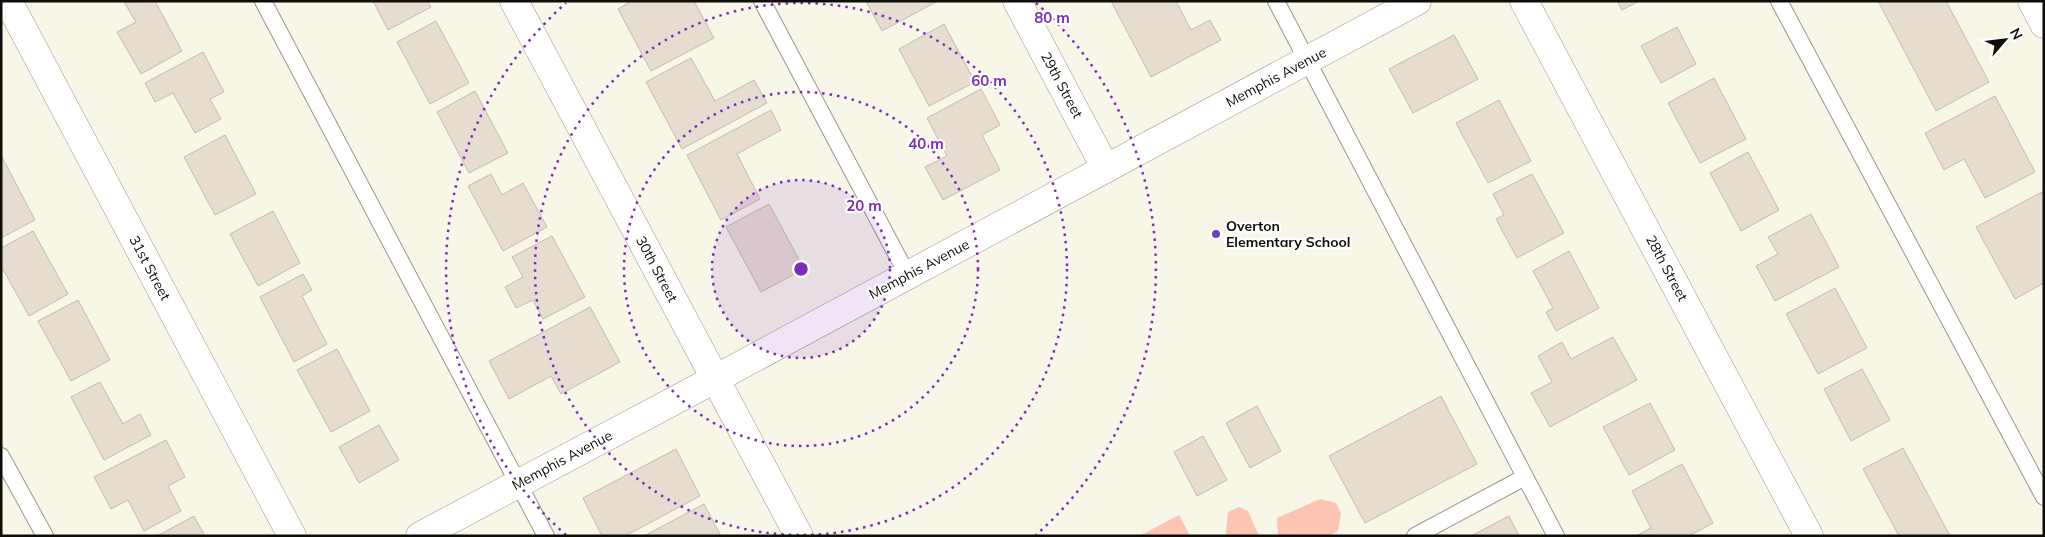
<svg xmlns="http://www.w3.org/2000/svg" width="2045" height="537" viewBox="0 0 2045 537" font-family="Mulish,sans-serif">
	<rect width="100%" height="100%" fill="#f8f6e7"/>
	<path fill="#fdc4b4" d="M 1320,499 L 1336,503 L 1341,513 L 1338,531 L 1328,536 L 1278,536 L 1277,518 Z
		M 1239,507 L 1248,511 L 1259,536 L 1228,536 L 1226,532 L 1228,512 Z
		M 1179,515 L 1190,536 L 1139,536 Z"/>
	<path fill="#e7dcd0" stroke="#c5baaf" d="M 155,1 L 182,51 L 141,74 L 117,32 L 136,22 L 124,2 Z
		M 373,1 L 427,1 L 431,7 L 388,30 Z
		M 632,1 L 694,1 L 714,38 L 651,71 L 618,9 Z
		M 866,1 L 936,1 L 936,2 L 882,31 Z
		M 1111,1 L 1176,1 L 1191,30 L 1210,20 L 1221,40 L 1151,77 Z
		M 1617,1 L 1639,1 L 1622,10 Z
		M 1878,1 L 1946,1 L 1989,82 L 1936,111 Z
		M 436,21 L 469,83 L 430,104 L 397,42 Z
		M 944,24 L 975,82 L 929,106 L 899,49 Z
		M 1677,27 L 1696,64 L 1661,83 L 1641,46 Z
		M 1454,35 L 1478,79 L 1413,113 L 1389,69 Z
		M 203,52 L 224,92 L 210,99 L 221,119 L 195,133 L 173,93 L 155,102 L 145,83 Z
		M 691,58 L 715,101 L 754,80 L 767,103 L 682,149 L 646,82 Z
		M 1714,78 L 1746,139 L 1700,163 L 1668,103 Z
		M 981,89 L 1000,125 L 982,135 L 1000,170 L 943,200 L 925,167 L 947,156 L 927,118 Z
		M 475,91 L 508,153 L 469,173 L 437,112 Z
		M 1995,96 L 2035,172 L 1985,198 L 1964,159 L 1944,170 L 1925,133 Z
		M 1499,100 L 1531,161 L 1488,183 L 1456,123 Z
		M 771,110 L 781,130 L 737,154 L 760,199 L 721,220 L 687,155 Z
		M 225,135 L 256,194 L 215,215 L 184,157 Z
		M 1748,152 L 1779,210 L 1741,231 L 1710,173 Z
		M 2,157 L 35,220 L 1,238 L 1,158 Z
		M 491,174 L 502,195 L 523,183 L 547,227 L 503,251 L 468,186 Z
		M 1532,174 L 1564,233 L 1517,258 L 1496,219 L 1504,215 L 1493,194 Z
		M 2044,191 L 2044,283 L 2015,299 L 1976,227 Z
		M 769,204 L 804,269 L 761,292 L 726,227 Z
		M 273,211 L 300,263 L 258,286 L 230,234 Z
		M 1811,214 L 1839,267 L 1775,301 L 1756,266 L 1778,254 L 1768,237 Z
		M 33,231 L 68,294 L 29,316 L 1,266 L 1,248 Z
		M 552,236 L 585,297 L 543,319 L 533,300 L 516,308 L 505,287 L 523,277 L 512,257 Z
		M 1569,251 L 1599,308 L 1556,331 L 1546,312 L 1553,308 L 1533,271 Z
		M 303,274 L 312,290 L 302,296 L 327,344 L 294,362 L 260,297 Z
		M 1835,288 L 1867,348 L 1818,374 L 1786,314 Z
		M 78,300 L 110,360 L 71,381 L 38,321 Z
		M 590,307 L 620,362 L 561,394 L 551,376 L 509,399 L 489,361 Z
		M 1613,337 L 1637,380 L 1550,427 L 1531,393 L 1552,382 L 1538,356 L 1562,342 L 1571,359 Z
		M 337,349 L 370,411 L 331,432 L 297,370 Z
		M 1862,369 L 1890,420 L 1851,441 L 1824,389 Z
		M 100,382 L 123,424 L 140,414 L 151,435 L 104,460 L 71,397 Z
		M 1441,396 L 1477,464 L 1365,523 L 1329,456 Z
		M 1650,403 L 1675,450 L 1629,475 L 1603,427 Z
		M 1257,406 L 1281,451 L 1250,468 L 1226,423 Z
		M 379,425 L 399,460 L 359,483 L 339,447 Z
		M 1203,436 L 1227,480 L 1197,496 L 1174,452 Z
		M 166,440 L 185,477 L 168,486 L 181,511 L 144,531 L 128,500 L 111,509 L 94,477 Z
		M 1903,448 L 1949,534 L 1945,536 L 1899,536 L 1863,469 Z
		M 676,449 L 700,496 L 625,536 L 602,536 L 583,498 Z
		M 1682,464 L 1713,523 L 1689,536 L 1636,536 L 1651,528 L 1632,491 Z
		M 704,504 L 721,536 L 644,536 Z
		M 194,516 L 205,536 L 157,536 Z
		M 1509,516 L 1519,536 L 1471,536 Z"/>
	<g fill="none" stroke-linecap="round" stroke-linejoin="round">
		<g stroke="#9a988a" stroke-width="18">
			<path id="service" d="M 263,1 L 546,536
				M 762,1 L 908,276
				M 1276,1 L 1556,536
				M 1779,1 L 2044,497
				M 1,456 L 45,536
				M 1415,536 L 1525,477"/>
		</g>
		<g stroke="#9a988a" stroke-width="29">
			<path id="minor" d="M 8,1 L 292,536
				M 514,1 L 799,536
				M 1017,1 L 1106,169
				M 1524,1 L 1809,536
				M 2032,1 L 2044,24"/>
		</g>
		<g stroke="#9a988a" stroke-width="29">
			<path id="tertiary" d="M 420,536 L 715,379 L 1417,1"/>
		</g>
		<use href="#service" stroke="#fff" stroke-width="16"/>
		<use href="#minor" stroke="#fff" stroke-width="28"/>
		<use href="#tertiary" stroke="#fff" stroke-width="28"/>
	</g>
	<circle cx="801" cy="269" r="89" fill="#7b2cbf" fill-opacity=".12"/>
	<g fill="none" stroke="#7b2cbf" stroke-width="2.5" stroke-dasharray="2.5 5">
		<circle cx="801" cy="269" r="89"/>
		<circle cx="801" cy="269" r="177"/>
		<circle cx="801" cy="269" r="266"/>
		<path d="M566 535A355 355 0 0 1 566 3M1036 3A355 355 0 0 1 1036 535"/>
	</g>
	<circle fill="#7140b8" stroke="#fff" stroke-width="2" cx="1216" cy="234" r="5"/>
	<g text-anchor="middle" stroke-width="4.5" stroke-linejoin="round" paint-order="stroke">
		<g font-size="14" fill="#0e0d08" stroke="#fff">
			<text transform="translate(1276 77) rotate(-28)" y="5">Memphis Avenue</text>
			<text transform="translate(1062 85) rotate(62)" y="5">29th Street</text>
			<text transform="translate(150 268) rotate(62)" y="5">31st Street</text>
			<text transform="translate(1667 268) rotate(62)" y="5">28th Street</text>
			<text transform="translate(657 269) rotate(62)" y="5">30th Street</text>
			<text transform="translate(919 269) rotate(-28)" y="5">Memphis Avenue</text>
			<text transform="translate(562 460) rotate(-28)" y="5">Memphis Avenue</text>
		</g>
		<g font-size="14" font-weight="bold" fill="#0e0d08" stroke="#fff" text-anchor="start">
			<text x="1226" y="231">Overton<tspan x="1226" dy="16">Elementary School</tspan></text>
		</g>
	</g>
	<circle cx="801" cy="269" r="8" fill="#7b2cbf" stroke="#fff" stroke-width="2.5"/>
	<g font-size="15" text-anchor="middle" font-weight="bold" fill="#7b2cbf" stroke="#fff" stroke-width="4.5" stroke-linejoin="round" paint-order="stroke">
		<text x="1052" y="23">80 m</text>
		<text x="989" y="86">60 m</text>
		<text x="926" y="149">40 m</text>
		<text x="864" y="211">20 m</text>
	</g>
	<rect width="2045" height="537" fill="none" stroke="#0e0d08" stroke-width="5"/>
	<g transform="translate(2005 40) rotate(62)" stroke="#ffffff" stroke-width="4" paint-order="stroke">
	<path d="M0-4L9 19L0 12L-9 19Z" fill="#0e0d08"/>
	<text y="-8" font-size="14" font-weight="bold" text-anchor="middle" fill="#0e0d08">N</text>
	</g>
</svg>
